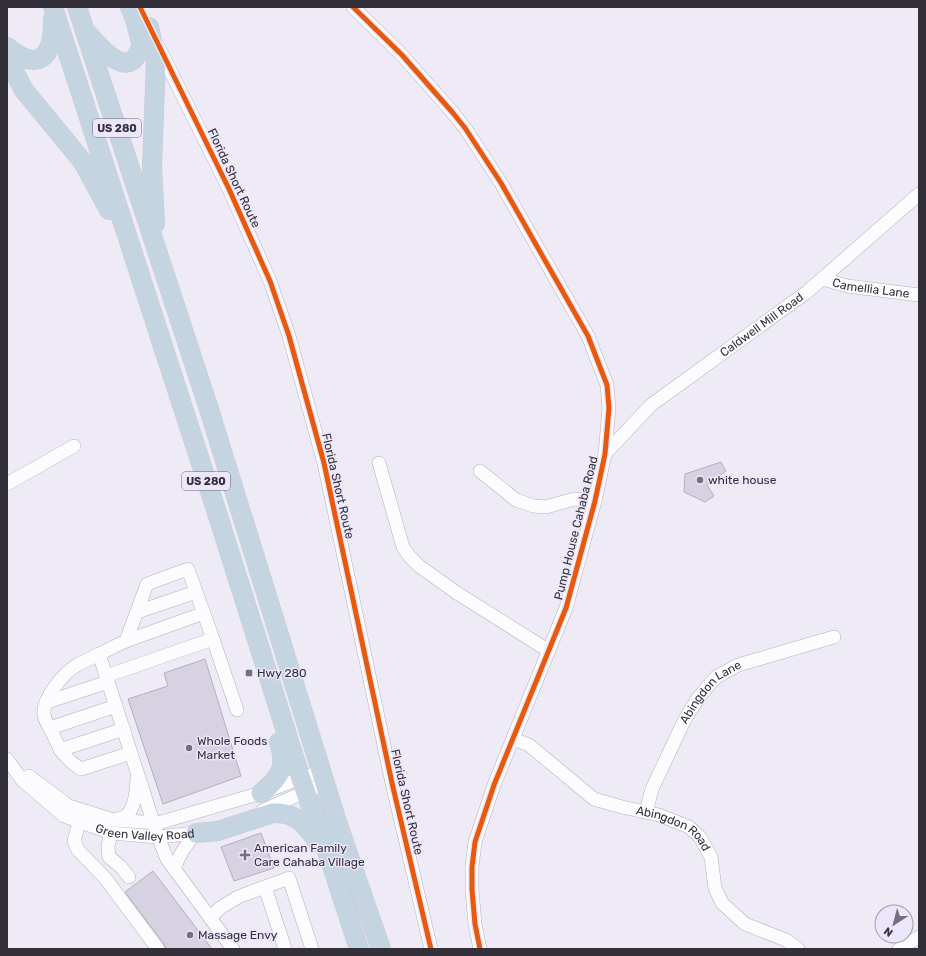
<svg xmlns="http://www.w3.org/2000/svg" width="926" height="956" viewBox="0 0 926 956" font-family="Rubik,sans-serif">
	<rect width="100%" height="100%" fill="#eeebf6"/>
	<path fill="#d7d2e2" stroke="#b3b0ba" d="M 721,462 L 726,471 L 707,485 L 714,496 L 705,502 L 684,492 L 685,474 Z
		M 205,659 L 241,776 L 163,804 L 128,699 L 168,686 L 164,673 Z
		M 261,833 L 274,868 L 234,881 L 221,847 Z
		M 153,871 L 212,949 L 166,949 L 164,944 L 125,892 Z"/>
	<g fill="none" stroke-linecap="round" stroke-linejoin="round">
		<g stroke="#b3b0ba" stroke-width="14">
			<g id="minor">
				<path d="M 353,7 L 402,55 L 453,113 L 465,128 L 501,183 L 588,336 L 607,385 L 609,408 L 605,454 L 595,501 L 566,608 L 494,785 L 475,842 L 472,867 L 472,890 L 475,924 L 480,949"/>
				<path d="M 157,44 L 229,189 L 270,281 L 289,336 L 324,463 L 392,783 L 431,949"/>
				<path id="s1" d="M 823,279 L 847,286 L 919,295"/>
				<path id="s2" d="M 605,454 L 651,405 L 807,292 L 919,194"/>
				<path d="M 379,463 L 403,547 L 410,557 L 419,566 L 457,593 L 549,651"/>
				<path d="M 480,471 L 516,500 L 533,506 L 546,507 L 574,499 L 595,501"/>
				<path d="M 7,484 L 74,446"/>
				<path d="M 137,612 L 196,592"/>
				<path d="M 213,639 L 237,710"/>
				<path d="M 126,641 L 204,613"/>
				<path d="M 99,654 C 92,658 84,661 77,665 C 64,673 42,698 44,715 C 45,721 50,729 53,734 C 59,750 67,761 81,769 L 131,753"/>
				<path d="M 106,676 L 213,639 L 188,569 L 147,584 L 126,641 L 99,654 L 158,837 L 167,859 L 233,949"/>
				<path d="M 47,702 L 108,682"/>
				<path d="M 50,728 L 116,706"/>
				<path id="s3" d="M 513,739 L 529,745 L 594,799 L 622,807 L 659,815 L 689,827 L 700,837 L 711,857 L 715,888 L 722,903 L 745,924 L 786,940 L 798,949"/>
				<path d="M 60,750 L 124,729"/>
				<path id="s4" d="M 7,759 L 22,780 L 64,816 L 111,833 L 158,837 L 196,833 L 203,830"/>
				<path d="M 29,776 L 69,806 L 113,820 L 158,823 L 261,793 L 321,771"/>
				<path d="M 262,811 L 325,783"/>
				<path id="s5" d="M 646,812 L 652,789 L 684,721 L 698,698 L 716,677 L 738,665 L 834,637"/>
				<path d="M 114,820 C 117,819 123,818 126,816 C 135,809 137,788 137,777"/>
				<path d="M 79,822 L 74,841 L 78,850 L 105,878 L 158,949"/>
				<path d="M 111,833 L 108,846 L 109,857 L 121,867 L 129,877"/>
				<path d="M 174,869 C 179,855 186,844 196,833"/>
				<path d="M 265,887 L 285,949"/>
				<path d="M 210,918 L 220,908 L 238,897 L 289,878 L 312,949"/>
				<path d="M 899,949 L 919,937"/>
			</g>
		</g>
		<g stroke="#cccad1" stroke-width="20">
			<path id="highway" d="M 53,7 L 218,516 L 301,779 L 329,857 L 359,949
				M 77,7 L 208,406 L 337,822 L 381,949
				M 149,27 L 156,59 L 152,166 L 155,224
				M 88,34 C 96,43 119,71 133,60 C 137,57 139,50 142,46 L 135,19 L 130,7
				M 7,47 C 24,61 44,69 51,42 C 53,35 53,26 53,19
				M 7,57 L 23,89 L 83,162 L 109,210
				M 261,793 C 281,777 287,767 279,742
				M 196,833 L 218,831 L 273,813 C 297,812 306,826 319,843"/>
		</g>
		<use href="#minor" stroke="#fcfcfe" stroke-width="13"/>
		<use href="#highway" stroke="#c4d4e1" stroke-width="19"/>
		<g stroke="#ece6fb" stroke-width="8">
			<path id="cycleway" d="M 140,7 L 229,189 L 270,281 L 289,336 L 324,463 L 392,783 L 431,949
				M 353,7 L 402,55 L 453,113 L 465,128 L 501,183 L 588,336 L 607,385 L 609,408 L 605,454 L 595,501 L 566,608 L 494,785 L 475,842 L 472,867 L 472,890 L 475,924 L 480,949"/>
		</g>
		<use href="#cycleway" stroke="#e8590c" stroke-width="5"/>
	</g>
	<g fill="#74717c" stroke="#ece6fb" stroke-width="1.5">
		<circle cx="700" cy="480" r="4"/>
		<rect x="245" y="669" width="8" height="8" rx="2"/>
		<circle cx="189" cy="748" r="4"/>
		<path d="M243 849h4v4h4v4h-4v4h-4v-4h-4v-4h4z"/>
		<circle cx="190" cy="935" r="4"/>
	</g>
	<g text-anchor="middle" stroke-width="3" stroke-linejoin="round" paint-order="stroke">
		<g fill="#ece6fb" stroke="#6a6774" stroke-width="1">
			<rect x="93" y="119" width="48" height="18" rx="3"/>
			<rect x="182" y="472" width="48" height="18" rx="3"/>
		</g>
		<g font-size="11" font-weight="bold" fill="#33303a">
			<text x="117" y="132">US 280</text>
			<text x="206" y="485">US 280</text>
		</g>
		<g font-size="12" fill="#33303a" stroke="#ece6fb">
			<text transform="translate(234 178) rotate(65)" y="4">Florida Short Route</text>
			<text dy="4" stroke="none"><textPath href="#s1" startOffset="49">Camellia Lane</textPath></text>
			<text dy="4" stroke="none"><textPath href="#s2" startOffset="204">Caldwell Mill Road</textPath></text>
			<text transform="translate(338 486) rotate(77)" y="4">Florida Short Route</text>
			<text transform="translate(576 528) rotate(-76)" y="4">Pump House Cahaba Road</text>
			<text dy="4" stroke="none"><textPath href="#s5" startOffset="139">Abingdon Lane</textPath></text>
			<text transform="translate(407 802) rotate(77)" y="4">Florida Short Route</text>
			<text dy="4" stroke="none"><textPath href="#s4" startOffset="165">Green Valley Road</textPath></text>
			<text dy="4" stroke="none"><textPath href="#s3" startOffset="188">Abingdon Road</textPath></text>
		</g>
		<g font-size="12" fill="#33303a" stroke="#ece6fb" text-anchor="start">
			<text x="708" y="484">white house</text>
			<text x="257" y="677">Hwy 280</text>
			<text x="197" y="745">Whole Foods<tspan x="197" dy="14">Market</tspan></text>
			<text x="254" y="852">American Family<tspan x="254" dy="14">Care Cahaba Village</tspan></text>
			<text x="198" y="939">Massage Envy</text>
		</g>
	</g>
	<rect width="926" height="956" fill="none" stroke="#33303a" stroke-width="16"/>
	<g transform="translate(894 924) rotate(216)"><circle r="19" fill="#ece6fb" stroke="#a29dae"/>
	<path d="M0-3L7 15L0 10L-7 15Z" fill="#74717c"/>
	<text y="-6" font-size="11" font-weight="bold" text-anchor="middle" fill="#33303a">N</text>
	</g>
</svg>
